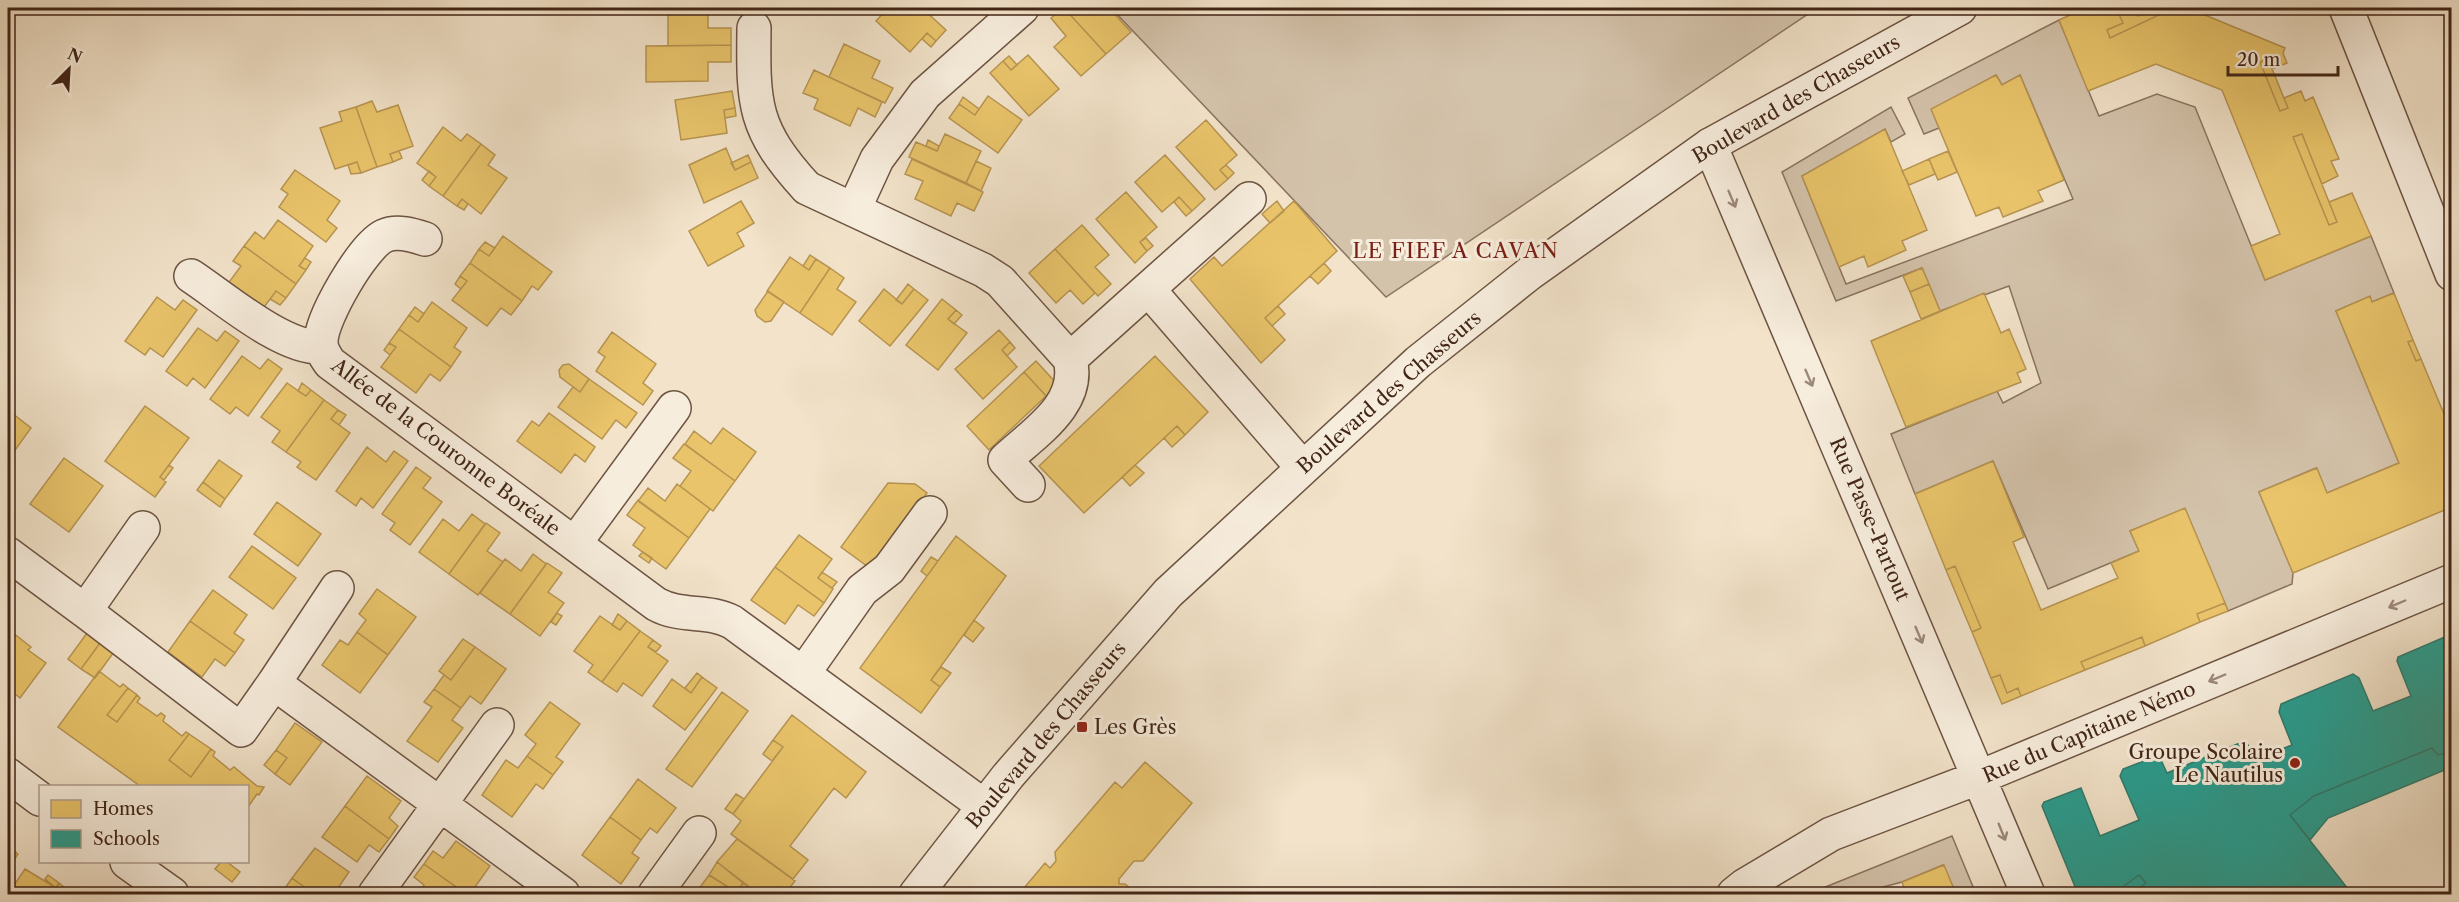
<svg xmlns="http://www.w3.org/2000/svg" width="2459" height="902" viewBox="0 0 2459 902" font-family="'Libre Caslon Text',serif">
	<rect width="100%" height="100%" fill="#f2e3ca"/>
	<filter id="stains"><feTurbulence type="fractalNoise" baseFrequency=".00333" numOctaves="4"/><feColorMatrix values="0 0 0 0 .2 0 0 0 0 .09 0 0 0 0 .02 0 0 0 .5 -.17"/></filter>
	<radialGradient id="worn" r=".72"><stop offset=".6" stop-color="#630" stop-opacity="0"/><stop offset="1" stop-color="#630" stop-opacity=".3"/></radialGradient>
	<path fill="#d4c3ab" stroke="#8a7460" stroke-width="1.5" d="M 1111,8 L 1817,8 L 1386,297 Z
		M 2059,20 L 2099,116 L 2157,94 L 2195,107 L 2265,280 L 2371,236 L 2394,293 L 2372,302 L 2369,297 L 2336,311 L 2399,463 L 2327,493 L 2316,468 L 2259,492 L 2293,573 L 2292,584 L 2228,611 L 2185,509 L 2130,531 L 2139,551 L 2048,589 L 1993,461 L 1915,494 L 1891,434 L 1997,391 L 2003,403 L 2041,383 L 2009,286 L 1940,311 L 1922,268 L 1836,301 L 1782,172 L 1891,107 L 1905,134 L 1891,142 L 1885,129 L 1802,176 L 1846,284 L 2073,199 L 2020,75 L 2002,85 L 1996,75 L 1932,110 L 1939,128 L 1924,134 L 1908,98 Z
		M 1952,836 L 1976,894 L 1956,894 L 1943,865 L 1902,882 L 1857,894 L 1808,894 Z"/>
	<path fill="#e9c46a" stroke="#b79451" stroke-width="1.5" d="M 888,8 L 922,8 L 946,30 L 936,41 L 927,33 L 910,52 L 876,21 Z
		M 1064,8 L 1087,8 L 1091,13 L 1097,8 L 1109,8 L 1131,32 L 1106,54 Z
		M 1064,8 L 1106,54 L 1081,76 L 1054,47 L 1066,36 L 1051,18 Z
		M 2086,8 L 2116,8 L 2123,23 L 2107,30 L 2110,38 L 2159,15 L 2155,8 L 2138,16 L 2134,8 L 2188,8 L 2285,48 L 2283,53 L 2287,63 L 2272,69 L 2268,59 L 2260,62 L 2280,111 L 2288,108 L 2284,98 L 2301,91 L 2305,101 L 2313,97 L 2339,159 L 2331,161 L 2338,176 L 2322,184 L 2302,134 L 2293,137 L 2329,225 L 2337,222 L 2329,202 L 2352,193 L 2371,236 L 2265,280 L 2251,246 L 2280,234 L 2222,90 L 2156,64 L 2088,91 L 2059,20 Z
		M 2116,8 L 2134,8 L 2138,16 L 2155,8 L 2159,15 L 2110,38 L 2107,30 L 2123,23 Z
		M 668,9 L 708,9 L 708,28 L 731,28 L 731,45 L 668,46 Z
		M 927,33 L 936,41 L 931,47 L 922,39 Z
		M 844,44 L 880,61 L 872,78 L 893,88 L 885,103 L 829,77 Z
		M 731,45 L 731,62 L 708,62 L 708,81 L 646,82 L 646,46 Z
		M 1028,55 L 1059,89 L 1029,116 L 990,73 L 1003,61 L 1011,70 Z
		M 1009,56 L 1017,65 L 1011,70 L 1003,61 Z
		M 2268,59 L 2288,108 L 2280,111 L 2260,62 Z
		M 814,70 L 882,102 L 875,117 L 858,108 L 850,126 L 814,109 L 818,99 L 803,93 Z
		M 1996,75 L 2002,85 L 2020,75 L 2064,180 L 2038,191 L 2043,201 L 2003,217 L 1999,207 L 1976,216 L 1931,109 Z
		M 732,91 L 735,108 L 724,110 L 727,133 L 681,140 L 675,100 Z
		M 988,96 L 1022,120 L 998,153 L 949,118 L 959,104 L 975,115 Z
		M 963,97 L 979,109 L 975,115 L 959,104 Z
		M 372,101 L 377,112 L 398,105 L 413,146 L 390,154 L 393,162 L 377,167 L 356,107 Z
		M 356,107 L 377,167 L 361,173 L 357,162 L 335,169 L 320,128 L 342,121 L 339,112 Z
		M 735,108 L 736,116 L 725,118 L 724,110 Z
		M 1206,120 L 1237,155 L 1220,170 L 1228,179 L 1215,190 L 1176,147 Z
		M 443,127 L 461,141 L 467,134 L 481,144 L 443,196 L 429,186 L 436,177 L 417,163 Z
		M 1885,129 L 1927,230 L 1902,241 L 1906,250 L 1868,267 L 1864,256 L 1839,267 L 1802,176 Z
		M 945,134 L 981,151 L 966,183 L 909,157 L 916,142 L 937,151 Z
		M 2302,134 L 2337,222 L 2329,225 L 2293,137 Z
		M 928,140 L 939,146 L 937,151 L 926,146 Z
		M 481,144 L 495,155 L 488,165 L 507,178 L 481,214 L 462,199 L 457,206 L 443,196 Z
		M 726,148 L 735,170 L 751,162 L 758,178 L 704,203 L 689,165 Z
		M 399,151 L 402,158 L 393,162 L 390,154 Z
		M 1948,151 L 1957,172 L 1938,180 L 1929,159 Z
		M 748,155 L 751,162 L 735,170 L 731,163 Z
		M 1165,155 L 1205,199 L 1192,211 L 1179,197 L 1162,212 L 1135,182 Z
		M 912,159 L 983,192 L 974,211 L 957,203 L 951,216 L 915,199 L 923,181 L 905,174 Z
		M 1929,159 L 1935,174 L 1909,185 L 1902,171 Z
		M 976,161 L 991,168 L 981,191 L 966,183 Z
		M 357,162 L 361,173 L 351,174 L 348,165 Z
		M 1226,165 L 1234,173 L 1228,179 L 1220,170 Z
		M 295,170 L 340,201 L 327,220 L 337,228 L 326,242 L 279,207 L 288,194 L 281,189 Z
		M 429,171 L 436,177 L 429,186 L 422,180 Z
		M 1126,192 L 1157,227 L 1140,242 L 1147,251 L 1135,263 L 1096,219 Z
		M 1179,197 L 1192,211 L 1186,216 L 1174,202 Z
		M 462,199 L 468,204 L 464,210 L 457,206 Z
		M 741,201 L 754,223 L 737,233 L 744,246 L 708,266 L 689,231 Z
		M 1277,201 L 1284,211 L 1270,223 L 1262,214 Z
		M 1294,201 L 1337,251 L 1265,318 L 1285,340 L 1261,363 L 1190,279 L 1214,257 L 1222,266 Z
		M 278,220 L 313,246 L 299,266 L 306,270 L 296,284 L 244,246 L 255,232 L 264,239 Z
		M 1082,225 L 1109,255 L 1095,267 L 1111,284 L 1098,296 L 1055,249 Z
		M 503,236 L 552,272 L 538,290 L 532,286 L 522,301 L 470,263 L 479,249 L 489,256 Z
		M 1146,238 L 1153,246 L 1147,251 L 1140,242 Z
		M 485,242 L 495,248 L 489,256 L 479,249 Z
		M 244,246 L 296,284 L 286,298 L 276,291 L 262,310 L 227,285 L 241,266 L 233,261 Z
		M 1055,249 L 1095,293 L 1083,304 L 1070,290 L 1056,303 L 1029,273 Z
		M 810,255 L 816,259 L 809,270 L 803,266 Z
		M 790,257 L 809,270 L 816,259 L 830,268 L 800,313 L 767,291 Z
		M 305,258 L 311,262 L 306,270 L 299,266 Z
		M 470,263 L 522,301 L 511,315 L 501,308 L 487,326 L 452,300 L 467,281 L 460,276 Z
		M 1324,263 L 1331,271 L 1318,284 L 1310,276 Z
		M 830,268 L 844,278 L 837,289 L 856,302 L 832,335 L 800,313 Z
		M 1922,268 L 1929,284 L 1910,292 L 1903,276 Z
		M 460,276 L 467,281 L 461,289 L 455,284 Z
		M 908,284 L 914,289 L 902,304 L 896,300 Z
		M 1929,284 L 1940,311 L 1921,319 L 1910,292 Z
		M 884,289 L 902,304 L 914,289 L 928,300 L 890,346 L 859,321 Z
		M 276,291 L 286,298 L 280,305 L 270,299 Z
		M 768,291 L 784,302 L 771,321 L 765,322 L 757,316 L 755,310 Z
		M 1984,293 L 2001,333 L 2009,329 L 2026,369 L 2017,373 L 2021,382 L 1906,427 L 1871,341 Z
		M 2394,293 L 2413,340 L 2408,342 L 2416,361 L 2421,359 L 2452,433 L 2452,507 L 2293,573 L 2259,492 L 2317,468 L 2327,493 L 2399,463 L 2336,311 L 2370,296 L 2372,302 Z
		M 157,297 L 175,310 L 183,300 L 197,310 L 163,357 L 150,348 L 145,355 L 125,341 Z
		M 942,299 L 956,310 L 948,319 L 967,333 L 938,370 L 906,345 Z
		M 432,302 L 467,328 L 454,347 L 461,352 L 451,367 L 399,329 L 409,315 L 418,322 Z
		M 1278,306 L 1285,314 L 1272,326 L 1265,318 Z
		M 415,307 L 424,314 L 418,322 L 409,315 Z
		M 956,310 L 962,315 L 954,324 L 948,319 Z
		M 198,328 L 217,341 L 225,331 L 239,341 L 205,388 L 193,378 L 187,386 L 166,371 Z
		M 399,329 L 451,367 L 440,381 L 430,374 L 416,393 L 381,367 L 396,347 L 389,343 Z
		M 999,330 L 1010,342 L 1002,350 L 1017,367 L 983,399 L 955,369 Z
		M 612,332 L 656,364 L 643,383 L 653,391 L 643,405 L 596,371 L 605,357 L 598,352 Z
		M 2413,340 L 2421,359 L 2416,361 L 2408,342 Z
		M 1010,342 L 1015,348 L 1007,356 L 1002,350 Z
		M 389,343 L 396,347 L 390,355 L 384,350 Z
		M 242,356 L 260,369 L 268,359 L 282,369 L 248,416 L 236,407 L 230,414 L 210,399 Z
		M 1155,356 L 1208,412 L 1185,435 L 1177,426 L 1084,513 L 1039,466 Z
		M 1036,361 L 1058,385 L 1046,396 L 1024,372 Z
		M 569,364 L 589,379 L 580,392 L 560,377 L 559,370 L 563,365 Z
		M 1024,372 L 1046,396 L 989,450 L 967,426 Z
		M 589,379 L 637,413 L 626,428 L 616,420 L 602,439 L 558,407 L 573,387 L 580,392 Z
		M 287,383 L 306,396 L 311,390 L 324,400 L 286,452 L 272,442 L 280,431 L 261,417 Z
		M 302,383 L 311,390 L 306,396 L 298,391 Z
		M 324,400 L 338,410 L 331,419 L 350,433 L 316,480 L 297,467 L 301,462 L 286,452 Z
		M 145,406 L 189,438 L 160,477 L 166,482 L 155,497 L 105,461 Z
		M 8,410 L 31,428 L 8,460 Z
		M 338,410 L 346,415 L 339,425 L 331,419 Z
		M 549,413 L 595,447 L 585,462 L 575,454 L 561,473 L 517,441 L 532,421 L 539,426 Z
		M 1177,426 L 1185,435 L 1172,447 L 1164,438 Z
		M 723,428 L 756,452 L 735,481 L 685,444 L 694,431 L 711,444 Z
		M 684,444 L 735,481 L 713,511 L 680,486 L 691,471 L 673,458 Z
		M 367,447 L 386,462 L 394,451 L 408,461 L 373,508 L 361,498 L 356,506 L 336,491 Z
		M 64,458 L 103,486 L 69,532 L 30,504 Z
		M 219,460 L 242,476 L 225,499 L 203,482 Z
		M 1993,461 L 2024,537 L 2013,542 L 2041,610 L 2118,578 L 2111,563 L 2139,551 L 2130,531 L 2185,508 L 2225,603 L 2197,614 L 2200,622 L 2145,646 L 2142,637 L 2081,662 L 2085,670 L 2021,696 L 2018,688 L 2007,693 L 2000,675 L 1991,678 L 1972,632 L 1981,628 L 1955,566 L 1946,570 L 1915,494 Z
		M 169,465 L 173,468 L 164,480 L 160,477 Z
		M 1135,465 L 1144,473 L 1130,486 L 1122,477 Z
		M 416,467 L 431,478 L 423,488 L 442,502 L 410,545 L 390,530 L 395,523 L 382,514 Z
		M 203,482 L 225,499 L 220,507 L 197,490 Z
		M 888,483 L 915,484 L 927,493 L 871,569 L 841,547 Z
		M 677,484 L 710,509 L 689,538 L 638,501 L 648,488 L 665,501 Z
		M 638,500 L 689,538 L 666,569 L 633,545 L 645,528 L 627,515 Z
		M 277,502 L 321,534 L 298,566 L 254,534 Z
		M 472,514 L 485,524 L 449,574 L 419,552 L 443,519 L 459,531 Z
		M 486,523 L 500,533 L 487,551 L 503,562 L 478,595 L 449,574 Z
		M 799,535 L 832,559 L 818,578 L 833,589 L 824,603 L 775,567 Z
		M 956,536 L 1006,576 L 931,680 L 940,687 L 921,713 L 860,668 Z
		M 252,546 L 296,578 L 273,609 L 229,577 Z
		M 643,552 L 652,558 L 649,563 L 639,556 Z
		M 533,554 L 546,564 L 510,614 L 480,593 L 505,559 L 521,571 Z
		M 931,557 L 938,561 L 927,576 L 921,571 Z
		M 547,563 L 562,573 L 548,592 L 564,603 L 540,636 L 510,614 Z
		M 1955,566 L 1981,628 L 1972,632 L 1946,570 Z
		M 775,567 L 824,603 L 814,616 L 798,605 L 785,624 L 751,600 Z
		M 822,572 L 837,582 L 832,588 L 818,578 Z
		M 377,589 L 416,617 L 388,655 L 357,632 L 366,620 L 359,614 Z
		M 213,590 L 247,615 L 234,633 L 244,640 L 235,653 L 190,621 Z
		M 2225,603 L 2228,611 L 2200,622 L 2197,614 Z
		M 557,613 L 562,616 L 556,625 L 551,622 Z
		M 618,614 L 627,621 L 620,630 L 612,625 Z
		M 600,616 L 620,630 L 627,621 L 640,631 L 602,682 L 588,672 L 593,665 L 574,651 Z
		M 974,620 L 984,628 L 973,642 L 964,635 Z
		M 190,621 L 235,653 L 225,666 L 215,659 L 202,677 L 168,652 Z
		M 8,629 L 31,647 L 28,650 L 46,663 L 20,698 L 8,688 Z
		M 640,631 L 653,640 L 648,647 L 668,661 L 642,696 L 623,683 L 617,692 L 602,682 Z
		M 357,632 L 388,655 L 360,693 L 322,665 L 340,640 L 348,645 Z
		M 87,633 L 100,643 L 81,669 L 68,659 Z
		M 2142,637 L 2145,646 L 2085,670 L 2081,662 Z
		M 463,639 L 475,647 L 451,680 L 439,671 Z
		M 653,640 L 661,646 L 656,652 L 648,647 Z
		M 100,643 L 114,652 L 95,678 L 81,669 Z
		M 475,647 L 506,669 L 481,704 L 470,696 L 461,708 L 434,689 L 444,675 L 451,680 Z
		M 941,667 L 951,673 L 940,687 L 931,680 Z
		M 99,671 L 120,687 L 123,684 L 128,688 L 107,715 L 117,722 L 137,695 L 140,698 L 137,702 L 157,716 L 161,713 L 165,716 L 163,721 L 182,736 L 186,732 L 189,734 L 169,760 L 191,777 L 211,749 L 215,752 L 213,756 L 230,770 L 234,767 L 257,786 L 264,787 L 259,795 L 257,794 L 248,807 L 248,786 L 140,786 L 58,727 Z
		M 697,673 L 702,677 L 691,693 L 685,688 Z
		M 2000,675 L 2007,693 L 2018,688 L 2021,696 L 2002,704 L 1991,678 Z
		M 702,677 L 717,688 L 685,730 L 653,706 L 672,679 L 691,693 Z
		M 128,688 L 137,695 L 117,722 L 107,715 Z
		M 434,689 L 461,708 L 452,720 L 463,728 L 438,762 L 407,741 L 432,707 L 424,702 Z
		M 722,692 L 748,711 L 692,787 L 666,769 Z
		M 550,702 L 580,724 L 556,757 L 563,762 L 553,775 L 527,756 L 536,744 L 525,735 Z
		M 792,715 L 866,772 L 846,798 L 834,788 L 790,846 L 808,860 L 793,879 L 731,834 L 741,821 L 733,814 L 783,747 L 773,740 Z
		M 295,723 L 322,742 L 290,785 L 275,774 L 287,758 L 276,750 Z
		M 189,734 L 211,749 L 191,777 L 169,760 Z
		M 773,740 L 783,747 L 772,761 L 763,754 Z
		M 276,750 L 287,758 L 275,774 L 264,765 Z
		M 527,756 L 553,775 L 543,789 L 536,784 L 512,817 L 482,795 L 506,760 L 518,768 Z
		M 1145,762 L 1192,803 L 1143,861 L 1134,861 L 1119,879 L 1119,884 L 1125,884 L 1137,894 L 1019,894 L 1045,863 L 1050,868 L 1056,861 L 1055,852 L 1115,782 L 1122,788 Z
		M 367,776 L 401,801 L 389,818 L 398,826 L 389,839 L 345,806 Z
		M 638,779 L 676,808 L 657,833 L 650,828 L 641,840 L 610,817 Z
		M 736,794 L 744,799 L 733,814 L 725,809 Z
		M 345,806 L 389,839 L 379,852 L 369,845 L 357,862 L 322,837 Z
		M 610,817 L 641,840 L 632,853 L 639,858 L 621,884 L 582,855 Z
		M 737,839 L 795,881 L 785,894 L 742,894 L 748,886 L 717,862 Z
		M 456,841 L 490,866 L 470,894 L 466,894 L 424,864 L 433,851 L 443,858 Z
		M 8,845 L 18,854 L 8,869 Z
		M 315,848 L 349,872 L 336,891 L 341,894 L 314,894 L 292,878 Z
		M 221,862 L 227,862 L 240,872 L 232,882 L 215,869 Z
		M 717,862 L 743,883 L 736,892 L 709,875 Z
		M 424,864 L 466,894 L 417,894 L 424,885 L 414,877 Z
		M 1944,865 L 1956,894 L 1906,894 L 1902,882 Z
		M 25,869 L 56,888 L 59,883 L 73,894 L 8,894 Z
		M 48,875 L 59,883 L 56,888 L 45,879 Z
		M 709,875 L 736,892 L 739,894 L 695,894 Z
		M 292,878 L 314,894 L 281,894 Z
		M 743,883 L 748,886 L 742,894 L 739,894 L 736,892 Z"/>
	<path fill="#2a9d8f" stroke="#31796b" stroke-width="1.5" d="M 2452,634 L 2452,751 L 2438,755 L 2432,748 L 2314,796 L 2290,815 L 2352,894 L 2251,894 L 2247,889 L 2240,894 L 2131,894 L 2146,883 L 2139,875 L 2113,894 L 2078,894 L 2042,806 L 2044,802 L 2081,788 L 2100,836 L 2139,820 L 2120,776 L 2123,769 L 2157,756 L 2160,758 L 2167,773 L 2242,742 L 2248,745 L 2254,760 L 2292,745 L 2279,712 L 2281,704 L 2353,674 L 2359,678 L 2373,711 L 2411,696 L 2397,661 L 2398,657 Z
		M 2432,748 L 2438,755 L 2452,751 L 2452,767 L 2328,818 L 2310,840 L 2290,815 L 2314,796 Z
		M 2139,875 L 2146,883 L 2131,894 L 2113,894 Z"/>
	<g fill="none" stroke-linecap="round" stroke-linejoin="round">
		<g stroke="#6d5443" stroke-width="36">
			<path id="minor" d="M 2346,8 L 2452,274
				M 754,28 C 753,105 753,129 807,188 L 983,270 L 1000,281 L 1070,359 L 1148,289 L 1302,467
				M 1710,145 L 2028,894
				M 854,209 L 877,159 L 925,94 L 1022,8
				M 425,239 C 413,235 397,230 384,236 C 363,246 321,318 321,342 C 321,350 325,356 330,363 L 656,604 C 681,618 707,609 732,622 L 984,806
				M 191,276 C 223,297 283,349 321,347
				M 1148,289 L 1249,199
				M 1028,485 L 1005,460 C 1034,433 1082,404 1070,359
				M 575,543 L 674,408
				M 8,554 L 85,611 L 143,528
				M 337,588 L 274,683 L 563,894
				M 85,611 L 241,730 L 274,683
				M 803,674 L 862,590 L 889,569 L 930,513
				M 8,775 L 40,799
				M 127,862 L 172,894
				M 375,894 L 497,725
				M 655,894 L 699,833
				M 1734,894 L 1744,886 L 1831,834 L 1980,777 L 2452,581"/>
		</g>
		<g stroke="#6d5443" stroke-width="36">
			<path id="tertiary" d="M 916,894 L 1008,776 L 1168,593 L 1418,362 L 1530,273 L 1710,145 L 1960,8"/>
		</g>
		<use href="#minor" stroke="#f7eddd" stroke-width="33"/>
		<use href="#tertiary" stroke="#f7eddd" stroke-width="33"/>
	</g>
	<defs><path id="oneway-shaft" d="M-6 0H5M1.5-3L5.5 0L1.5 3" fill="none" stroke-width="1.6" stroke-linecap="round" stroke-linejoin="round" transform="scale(1.5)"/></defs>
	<g stroke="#9c897a">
		<use href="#oneway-shaft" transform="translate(1732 199) rotate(67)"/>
		<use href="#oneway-shaft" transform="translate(1809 378) rotate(67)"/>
		<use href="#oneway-shaft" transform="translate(2397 604) rotate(157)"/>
		<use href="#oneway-shaft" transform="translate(1919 635) rotate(67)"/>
		<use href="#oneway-shaft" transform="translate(2217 678) rotate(157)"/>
		<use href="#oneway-shaft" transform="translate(2002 832) rotate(68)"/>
	</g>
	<g fill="#8f2418" stroke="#f7eddd" stroke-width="2">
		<rect x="1076" y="721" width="12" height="12" rx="3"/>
		<circle cx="2295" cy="763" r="6"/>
	</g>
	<g text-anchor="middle" stroke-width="6" stroke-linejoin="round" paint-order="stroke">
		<g font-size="20" fill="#412516" stroke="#f7eddd">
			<text transform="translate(1796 99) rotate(-30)" y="7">Boulevard des Chasseurs</text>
			<text transform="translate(1389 392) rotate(-41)" y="7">Boulevard des Chasseurs</text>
			<text transform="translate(446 447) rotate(37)" y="7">Allée de la Couronne Boréale</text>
			<text transform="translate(1870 519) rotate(67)" y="7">Rue Passe-Partout</text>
			<text transform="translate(2089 732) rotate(-23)" y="7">Rue du Capitaine Némo</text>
			<text transform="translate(1046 735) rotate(-50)" y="7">Boulevard des Chasseurs</text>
		</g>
		<g font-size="20" fill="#412516" stroke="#f7eddd" text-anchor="start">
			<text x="1094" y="734">Les Grès</text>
			<text x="2283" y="759" text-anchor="end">Groupe Scolaire<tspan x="2283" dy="23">Le Nautilus</tspan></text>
		</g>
		<g font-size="21" letter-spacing="1.5" fill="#7a1f14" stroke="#f7eddd">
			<text x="1456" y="258">LE FIEF A CAVAN</text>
		</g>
	</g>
	<rect width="2459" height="902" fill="none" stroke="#f2e3ca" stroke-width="30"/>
	<rect x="9" y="9" width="2441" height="884" fill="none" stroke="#412516" stroke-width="3"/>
	<rect x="15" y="15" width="2429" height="872" fill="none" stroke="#412516" stroke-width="1.5"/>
	<rect x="39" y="785" width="210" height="78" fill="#f7eddd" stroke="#ae9d8d" stroke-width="1.5"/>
	<rect x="51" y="800" width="30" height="18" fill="#e9c46a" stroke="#ae9d8d" stroke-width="1.5"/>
	<text x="93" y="815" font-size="18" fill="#412516">Homes</text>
	<rect x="51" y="830" width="30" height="18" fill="#2a9d8f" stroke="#ae9d8d" stroke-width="1.5"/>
	<text x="93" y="845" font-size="18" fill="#412516">Schools</text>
	<g transform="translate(69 69) rotate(24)" stroke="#f7eddd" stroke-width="4.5" paint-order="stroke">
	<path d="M0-4.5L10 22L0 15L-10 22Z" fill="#412516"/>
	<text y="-9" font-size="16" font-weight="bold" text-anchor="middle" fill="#412516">N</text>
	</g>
	<path d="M2228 66v9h110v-9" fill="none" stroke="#412516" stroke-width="3"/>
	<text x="2237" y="66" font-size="18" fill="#412516" stroke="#f7eddd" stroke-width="4.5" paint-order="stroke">20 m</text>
	<rect width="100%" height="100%" filter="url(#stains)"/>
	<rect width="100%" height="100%" fill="url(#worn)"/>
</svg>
